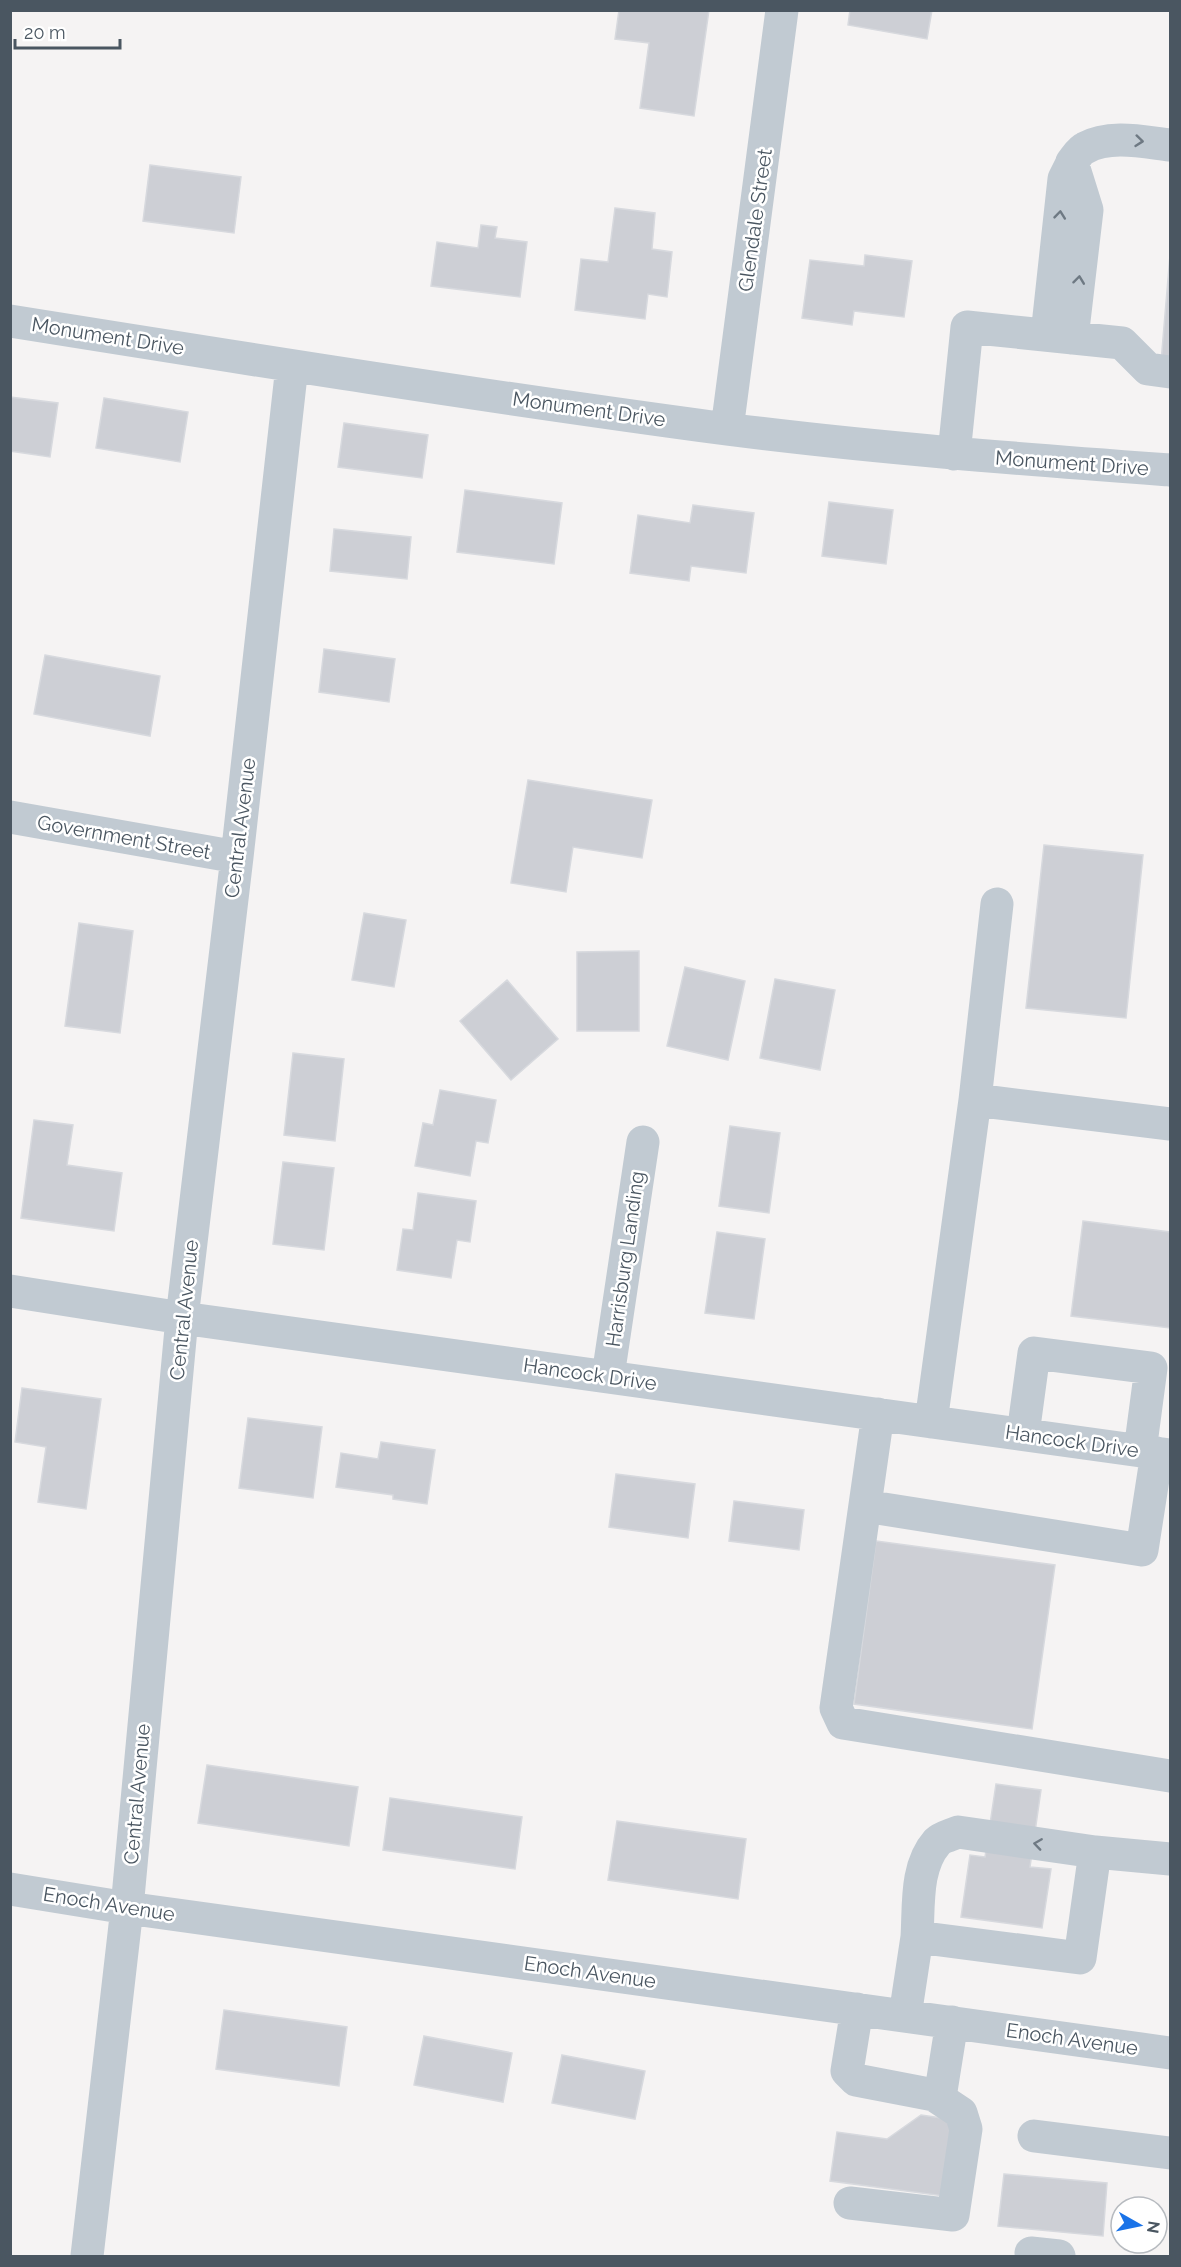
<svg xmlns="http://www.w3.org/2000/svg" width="1181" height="2267" viewBox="0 0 1181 2267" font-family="Raleway,sans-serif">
	<rect width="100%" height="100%" fill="#f5f3f3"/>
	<path fill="#cdcfd5" stroke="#d7d9de" stroke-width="1.5" d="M 619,10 L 709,10 L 694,116 L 640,108 L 649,43 L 615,39 Z
		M 850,10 L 932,10 L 927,39 L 848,25 Z
		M 150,165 L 241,177 L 234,233 L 143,221 Z
		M 615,208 L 655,213 L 652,249 L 672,252 L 667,297 L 648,294 L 645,319 L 575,310 L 581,259 L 608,262 Z
		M 481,225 L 497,227 L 495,238 L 527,242 L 520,297 L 431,286 L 437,242 L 478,248 Z
		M 865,255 L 912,261 L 904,317 L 854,311 L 852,325 L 802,318 L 810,260 L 864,266 Z
		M 1170,255 L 1170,363 L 1161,362 Z
		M 10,397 L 58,403 L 50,457 L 10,451 Z
		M 104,398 L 188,412 L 180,462 L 96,448 Z
		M 344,423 L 428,435 L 422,478 L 338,467 Z
		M 465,490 L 562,503 L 554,564 L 457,552 Z
		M 829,502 L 893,510 L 886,564 L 822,556 Z
		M 693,505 L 754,513 L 746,573 L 691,566 L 689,581 L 630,573 L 638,515 L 690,523 Z
		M 334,529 L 411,537 L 407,579 L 330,571 Z
		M 324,649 L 395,659 L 389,702 L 319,692 Z
		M 45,655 L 160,676 L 150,736 L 34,714 Z
		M 528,780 L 652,800 L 642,858 L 573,847 L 566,892 L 511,883 Z
		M 1044,845 L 1143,855 L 1126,1018 L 1026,1008 Z
		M 364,913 L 406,920 L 394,987 L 352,980 Z
		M 79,923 L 133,931 L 120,1033 L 65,1026 Z
		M 639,951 L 639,1031 L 577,1031 L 577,952 Z
		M 685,967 L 745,981 L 728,1060 L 667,1046 Z
		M 775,979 L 835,990 L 820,1070 L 760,1058 Z
		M 507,980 L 558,1039 L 511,1080 L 460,1021 Z
		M 293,1053 L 344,1059 L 335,1141 L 284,1135 Z
		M 440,1090 L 496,1100 L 488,1143 L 476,1141 L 470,1176 L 415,1166 L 423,1123 L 433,1125 Z
		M 34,1120 L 73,1125 L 67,1165 L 122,1173 L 114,1231 L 21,1218 Z
		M 730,1126 L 780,1133 L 769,1213 L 719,1206 Z
		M 283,1162 L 334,1168 L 324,1250 L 273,1244 Z
		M 418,1193 L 476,1201 L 470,1242 L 457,1240 L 451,1278 L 397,1270 L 403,1229 L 413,1230 Z
		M 1083,1221 L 1170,1232 L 1170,1328 L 1071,1316 Z
		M 717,1232 L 765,1239 L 754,1319 L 705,1313 Z
		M 22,1388 L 101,1399 L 86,1509 L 38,1502 L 46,1447 L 15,1442 Z
		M 248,1418 L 322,1427 L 313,1498 L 239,1488 Z
		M 381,1442 L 435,1450 L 427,1504 L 393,1499 L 393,1495 L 336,1487 L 341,1453 L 378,1459 Z
		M 616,1474 L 695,1484 L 688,1538 L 609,1527 Z
		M 734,1501 L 804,1510 L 799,1550 L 729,1541 Z
		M 876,1541 L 1055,1565 L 1032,1729 L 854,1704 Z
		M 207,1765 L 358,1787 L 349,1846 L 198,1823 Z
		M 996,1784 L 1041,1790 L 1030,1867 L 1051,1869 L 1042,1928 L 961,1917 L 970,1855 L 985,1857 Z
		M 390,1798 L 522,1817 L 515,1869 L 383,1850 Z
		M 617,1821 L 746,1839 L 738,1899 L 608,1880 Z
		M 224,2010 L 347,2027 L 339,2086 L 216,2069 Z
		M 424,2036 L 512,2053 L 503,2102 L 414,2085 Z
		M 562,2055 L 645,2071 L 635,2119 L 552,2103 Z
		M 921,2115 L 955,2120 L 944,2196 L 830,2181 L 837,2132 L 887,2139 Z
		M 1004,2174 L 1107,2183 L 1103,2236 L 998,2226 Z"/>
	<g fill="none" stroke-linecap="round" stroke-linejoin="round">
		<path stroke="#c1cad2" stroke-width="33" d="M 10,321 C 248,359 487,397 726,429 C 873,448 1022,459 1170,470
			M 1047,335 L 1064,179 L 1072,163
			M 1072,338 L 1087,210 L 1072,162 C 1076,157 1080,150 1085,148 C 1110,134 1144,142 1170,145
			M 727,429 L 782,10
			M 954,454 L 967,327 L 1122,343 L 1148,369 L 1170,372
			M 10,817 L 237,857
			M 975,1100 L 997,904
			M 10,1291 L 182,1318 L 1170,1455
			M 608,1376 L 643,1142
			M 878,1414 L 836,1708 L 843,1723 L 1170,1776
			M 931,1422 L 975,1100 L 1170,1124
			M 1023,1434 L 1034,1353 L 1151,1368 L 1140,1451
			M 865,1506 L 1142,1550 L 1157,1453
			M 10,1889 L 127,1908 L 1170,2053
			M 917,1937 C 919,1906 915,1867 937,1842 C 942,1837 952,1835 958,1832 L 1095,1852
			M 857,2009 L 847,2071 L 856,2080 L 934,2095 L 941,2091 L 952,2022
			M 905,2016 L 917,1937 L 1080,1958 L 1095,1852 L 1170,1859
			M 1034,2136 L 1170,2153
			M 850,2203 L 953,2215 L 966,2129 L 961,2113 L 934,2095
			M 1031,2253 L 1059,2256
			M 87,2256 L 127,1908 L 182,1318 L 237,857 L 292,366"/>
	</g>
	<defs><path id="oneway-chevron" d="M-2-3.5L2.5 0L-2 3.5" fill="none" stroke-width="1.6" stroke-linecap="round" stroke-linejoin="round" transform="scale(1.5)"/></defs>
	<g stroke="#6e7983">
		<use href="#oneway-chevron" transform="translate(1139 141) rotate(6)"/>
		<use href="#oneway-chevron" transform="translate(1060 215) rotate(-84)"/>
		<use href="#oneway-chevron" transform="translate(1079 280) rotate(-83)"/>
		<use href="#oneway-chevron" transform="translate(1038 1844) rotate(-172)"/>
	</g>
	<g text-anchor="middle" stroke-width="5" stroke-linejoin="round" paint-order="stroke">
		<g font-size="20" fill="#4a5661" stroke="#fff">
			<text transform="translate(755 220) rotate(-82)" y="7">Glendale Street</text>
			<text transform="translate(108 336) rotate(9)" y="7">Monument Drive</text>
			<text transform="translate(589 409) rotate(8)" y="7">Monument Drive</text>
			<text transform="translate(1072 463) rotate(4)" y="7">Monument Drive</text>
			<text transform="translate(240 828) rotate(-83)" y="7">Central Avenue</text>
			<text transform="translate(124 837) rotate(10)" y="7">Government Street</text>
			<text transform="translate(625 1259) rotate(-82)" y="7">Harrisburg Landing</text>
			<text transform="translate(184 1310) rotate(-84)" y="7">Central Avenue</text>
			<text transform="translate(590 1374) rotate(8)" y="7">Hancock Drive</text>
			<text transform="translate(1072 1441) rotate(8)" y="7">Hancock Drive</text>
			<text transform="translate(137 1794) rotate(-85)" y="7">Central Avenue</text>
			<text transform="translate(109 1904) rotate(9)" y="7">Enoch Avenue</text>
			<text transform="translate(590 1972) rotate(8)" y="7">Enoch Avenue</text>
			<text transform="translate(1072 2039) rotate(8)" y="7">Enoch Avenue</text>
		</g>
	</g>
	<rect width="1181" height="2267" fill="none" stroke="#4a5661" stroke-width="24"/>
	<g transform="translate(1139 2225) rotate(99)"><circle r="28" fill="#ffffff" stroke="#b7bbc0" stroke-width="1.5"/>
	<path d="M0-4.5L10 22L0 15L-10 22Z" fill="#1a73e8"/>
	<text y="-9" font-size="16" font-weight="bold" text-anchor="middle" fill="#4a5661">N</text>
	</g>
	<path d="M15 39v9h105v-9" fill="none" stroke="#4a5661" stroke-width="3"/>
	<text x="24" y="39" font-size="18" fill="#4a5661" stroke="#ffffff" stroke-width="4.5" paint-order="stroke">20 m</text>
</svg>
